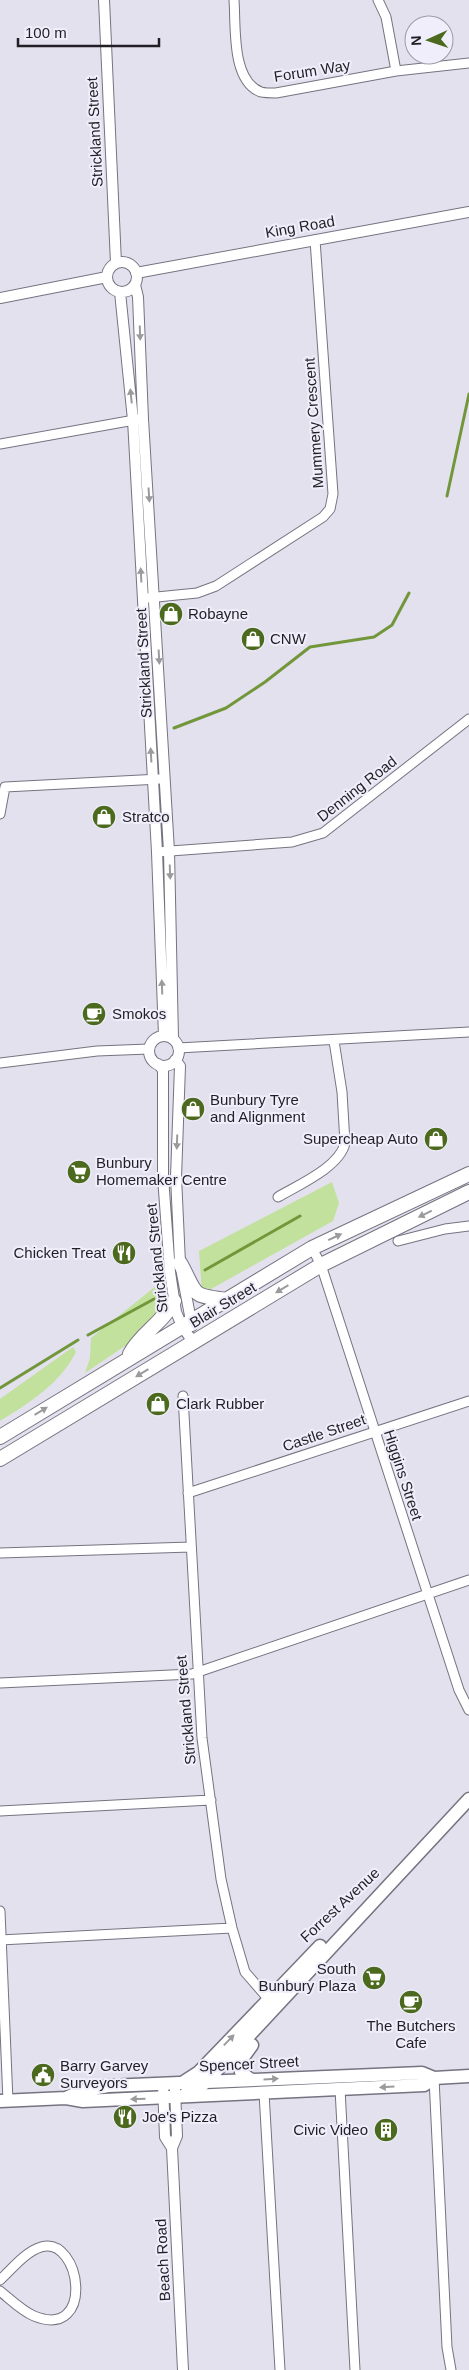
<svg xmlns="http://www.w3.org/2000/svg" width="469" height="2370" viewBox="0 0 469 2370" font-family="Helvetica,sans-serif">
	<rect width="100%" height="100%" fill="#e4e1ef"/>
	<path fill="#c1e19c" d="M 332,1182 L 339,1203 L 333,1221 L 202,1294 L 199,1251 Z
		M 166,1278 L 160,1306 L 144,1333 L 85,1373 L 90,1358 L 91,1338 Z
		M 73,1347 L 76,1352 C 60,1384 29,1403 0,1421 L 0,1399 Z"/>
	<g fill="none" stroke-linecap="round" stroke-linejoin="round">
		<path stroke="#72973b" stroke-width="3" d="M 447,496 L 469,394
			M 174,728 L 226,708 L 265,682 L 310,647 L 374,637 L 392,625 L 409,593
			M 205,1270 L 300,1216
			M 88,1335 L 154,1299
			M 0,1388 L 78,1340"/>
		<g stroke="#767380" stroke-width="11">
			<path id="minor" d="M 234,0 C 236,26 231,81 261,92 C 265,93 271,93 276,93 L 396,71 L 469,63
				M 378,0 L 386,17 L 396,71
				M 0,444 L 140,419
				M 147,598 L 197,593 L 216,586 L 323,517 L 330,509 L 333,494 L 315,240
				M 0,814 L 5,787 L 160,779
				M 157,852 L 292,842 L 323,833 L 469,719
				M 178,1048 L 469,1032
				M 0,1063 L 97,1051 L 149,1049
				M 278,1197 C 298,1185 340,1167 345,1143 L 342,1092 L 334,1041
				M 398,1241 L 445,1229 L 469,1226
				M 312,1248 L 321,1265 L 459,1690 L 469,1710
				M 183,1396 L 202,1738 L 221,1879 L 232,1928 L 245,1972 L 272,2003
				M 188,1493 L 469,1401
				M 0,1553 L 191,1547
				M 0,1683 L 192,1674 L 469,1580
				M 0,1811 L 211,1800
				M 0,1911 L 8,2101
				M 0,1940 L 232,1928
				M 434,2078 L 447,2347 L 451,2370
				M 340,2089 L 355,2370
				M 264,2093 L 280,2370
				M 0,2280 C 12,2269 25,2252 41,2247 C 81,2235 96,2341 34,2316 C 22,2311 10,2299 0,2291"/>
		</g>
		<g stroke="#767380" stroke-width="12">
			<path id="tertiary" d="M 104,0 L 116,263
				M107 277a15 15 0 1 1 30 0a15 15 0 1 1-30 0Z
				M 136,273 L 469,212
				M 135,285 L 138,297 L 143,419 L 169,851 L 173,1039
				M 120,292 L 133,420 L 157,852 L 164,1036
				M 0,298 L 107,277
				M149 1051a15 15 0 1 1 30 0a15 15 0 1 1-30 0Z
				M 175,1060 L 180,1066 L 176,1177 L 180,1263 L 192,1326
				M 158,1064 L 163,1070 L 163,1177 L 170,1272 L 176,1312 L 182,1326 L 193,1342
				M 163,2084 L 165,2137 L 172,2148
				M 175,2090 L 177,2136 L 172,2148 L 183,2370"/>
		</g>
		<g stroke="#767380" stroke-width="15">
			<path id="secondary" d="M 251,2080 L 241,2072 L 239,2063 L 252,2045
				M 182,2083 L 199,2072 L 320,1946
				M 184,2095 L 205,2083 L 469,1799
				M 66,2098 L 81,2091 L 108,2086 L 422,2073 L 434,2078 L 469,2076
				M 0,2101 L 66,2098 L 83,2101 L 424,2085 L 434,2078"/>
		</g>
		<g stroke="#767380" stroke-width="16">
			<path id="primary" d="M 180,1263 C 198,1295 188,1295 227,1300
				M 130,1354 C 140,1334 163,1323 174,1301
				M 0,1437 L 312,1248 L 469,1174
				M 0,1459 L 321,1265 L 469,1192"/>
		</g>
		<use href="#minor" stroke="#fff" stroke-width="9"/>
		<use href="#tertiary" stroke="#fff" stroke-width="10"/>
		<use href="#secondary" stroke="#fff" stroke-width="12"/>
		<use href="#primary" stroke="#fff" stroke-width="14"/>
	</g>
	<defs><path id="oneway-solid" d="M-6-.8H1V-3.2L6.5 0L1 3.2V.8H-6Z" transform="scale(1.25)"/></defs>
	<g fill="#9b9a9c">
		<use href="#oneway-solid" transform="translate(140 333) rotate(88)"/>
		<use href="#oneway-solid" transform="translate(131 396) rotate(-96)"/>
		<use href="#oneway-solid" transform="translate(149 495) rotate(86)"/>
		<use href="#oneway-solid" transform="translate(141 575) rotate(-93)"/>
		<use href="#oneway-solid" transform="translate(159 657) rotate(87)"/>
		<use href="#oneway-solid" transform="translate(151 755) rotate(-93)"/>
		<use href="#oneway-solid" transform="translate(170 872) rotate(88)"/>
		<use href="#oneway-solid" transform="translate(162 987) rotate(-92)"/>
		<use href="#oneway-solid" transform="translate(177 1142) rotate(92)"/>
		<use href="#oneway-solid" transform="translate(425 1214) rotate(154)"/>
		<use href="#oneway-solid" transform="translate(335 1237) rotate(-25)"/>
		<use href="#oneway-solid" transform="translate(282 1289) rotate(149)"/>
		<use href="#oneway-solid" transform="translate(142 1373) rotate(149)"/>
		<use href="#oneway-solid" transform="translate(41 1411) rotate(-31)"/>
		<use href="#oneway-solid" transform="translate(229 2040) rotate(-46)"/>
		<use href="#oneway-solid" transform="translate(271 2079) rotate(-3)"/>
		<use href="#oneway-solid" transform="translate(387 2087) rotate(177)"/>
		<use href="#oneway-solid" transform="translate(138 2099) rotate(178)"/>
	</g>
	<defs>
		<g id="shop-disc" transform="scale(1.25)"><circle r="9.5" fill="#4c6a1e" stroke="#f1eefc"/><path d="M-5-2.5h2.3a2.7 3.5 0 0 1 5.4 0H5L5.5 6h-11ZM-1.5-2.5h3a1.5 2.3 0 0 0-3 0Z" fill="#fff"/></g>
		<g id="cafe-disc" transform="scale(1.25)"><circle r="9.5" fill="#4c6a1e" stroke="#f1eefc"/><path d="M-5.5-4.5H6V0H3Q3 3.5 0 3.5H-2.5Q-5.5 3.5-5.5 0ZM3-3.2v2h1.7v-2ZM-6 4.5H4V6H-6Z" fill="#fff"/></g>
		<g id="supermarket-disc" transform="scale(1.25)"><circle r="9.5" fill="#4c6a1e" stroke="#f1eefc"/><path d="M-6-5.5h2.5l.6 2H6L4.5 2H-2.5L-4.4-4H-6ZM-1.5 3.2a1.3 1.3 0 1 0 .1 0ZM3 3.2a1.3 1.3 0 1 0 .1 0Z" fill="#fff"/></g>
		<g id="restaurant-disc" transform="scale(1.25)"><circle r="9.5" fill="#4c6a1e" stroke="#f1eefc"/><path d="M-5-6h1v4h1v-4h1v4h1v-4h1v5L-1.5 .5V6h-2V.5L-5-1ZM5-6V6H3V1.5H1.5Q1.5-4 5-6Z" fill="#fff"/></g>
		<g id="civic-disc" transform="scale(1.25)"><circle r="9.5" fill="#4c6a1e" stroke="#f1eefc"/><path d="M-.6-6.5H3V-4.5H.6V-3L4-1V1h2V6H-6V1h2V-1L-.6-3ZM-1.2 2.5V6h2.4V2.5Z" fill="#fff"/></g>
		<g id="building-disc" transform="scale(1.25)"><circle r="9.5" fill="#4c6a1e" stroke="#f1eefc"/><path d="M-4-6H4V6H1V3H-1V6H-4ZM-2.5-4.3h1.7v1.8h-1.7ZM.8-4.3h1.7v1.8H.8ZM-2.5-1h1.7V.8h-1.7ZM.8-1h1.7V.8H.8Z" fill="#fff"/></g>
	</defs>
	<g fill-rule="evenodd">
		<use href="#shop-disc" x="171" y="614"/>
		<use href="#shop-disc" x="253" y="639"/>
		<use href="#shop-disc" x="104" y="817"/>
		<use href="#cafe-disc" x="94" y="1014"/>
		<use href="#shop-disc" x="193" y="1109"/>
		<use href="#shop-disc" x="436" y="1139"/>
		<use href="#supermarket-disc" x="79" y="1172"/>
		<use href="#restaurant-disc" x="124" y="1253"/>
		<use href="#shop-disc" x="158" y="1404"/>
		<use href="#supermarket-disc" x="374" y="1978"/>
		<use href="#cafe-disc" x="411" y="2002"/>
		<use href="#civic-disc" x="43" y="2075"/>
		<use href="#restaurant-disc" x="125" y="2117"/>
		<use href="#building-disc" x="386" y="2130"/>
	</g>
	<g text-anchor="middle" stroke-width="4" stroke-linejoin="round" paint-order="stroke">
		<g font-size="15" fill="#211f24" stroke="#f1eefc">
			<text transform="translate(312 71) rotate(-9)" y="5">Forum Way</text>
			<text transform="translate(95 132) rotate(-93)" y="5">Strickland Street</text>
			<text transform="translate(300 227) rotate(-10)" y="5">King Road</text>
			<text transform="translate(314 423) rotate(-94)" y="5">Mummery Crescent</text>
			<text transform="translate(144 663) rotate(-93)" y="5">Strickland Street</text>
			<text transform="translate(357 789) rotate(-38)" y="5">Denning Road</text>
			<text transform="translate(157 1258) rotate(-96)" y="5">Strickland Street</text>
			<text transform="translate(223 1305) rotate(-31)" y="5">Blair Street</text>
			<text transform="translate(324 1433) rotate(-19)" y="5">Castle Street</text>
			<text transform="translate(403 1475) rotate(72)" y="5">Higgins Street</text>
			<text transform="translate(186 1710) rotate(-95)" y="5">Strickland Street</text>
			<text transform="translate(340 1905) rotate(-43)" y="5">Forrest Avenue</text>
			<text transform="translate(249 2064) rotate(-3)" y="5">Spencer Street</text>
			<text transform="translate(163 2260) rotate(-93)" y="5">Beach Road</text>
		</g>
		<g font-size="15" fill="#211f24" stroke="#f1eefc" text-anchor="start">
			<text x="188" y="619">Robayne</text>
			<text x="270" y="644">CNW</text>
			<text x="122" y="822">Stratco</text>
			<text x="112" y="1019">Smokos</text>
			<text x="210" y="1105">Bunbury Tyre<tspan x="210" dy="17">and Alignment</tspan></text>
			<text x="418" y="1144" text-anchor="end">Supercheap Auto</text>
			<text x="96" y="1168">Bunbury<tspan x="96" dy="17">Homemaker Centre</tspan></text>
			<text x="106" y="1258" text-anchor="end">Chicken Treat</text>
			<text x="176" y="1409">Clark Rubber</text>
			<text x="356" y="1974" text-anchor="end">South<tspan x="356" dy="17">Bunbury Plaza</tspan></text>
			<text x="411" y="2031" text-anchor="middle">The Butchers<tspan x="411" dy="17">Cafe</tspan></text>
			<text x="60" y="2071">Barry Garvey<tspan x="60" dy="17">Surveyors</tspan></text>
			<text x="142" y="2122">Joe's Pizza</text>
			<text x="368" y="2135" text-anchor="end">Civic Video</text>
		</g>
	</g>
	<g transform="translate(429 40) rotate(267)"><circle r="24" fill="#f1eefc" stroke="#9e9ba6"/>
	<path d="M0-4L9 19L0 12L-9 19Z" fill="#4c6a1e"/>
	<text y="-8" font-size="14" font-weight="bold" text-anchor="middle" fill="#211f24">N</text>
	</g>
	<path d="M18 38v8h141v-8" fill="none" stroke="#211f24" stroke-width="2.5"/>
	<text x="25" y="38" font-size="15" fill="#211f24" stroke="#f1eefc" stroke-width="4" paint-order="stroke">100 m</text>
</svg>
